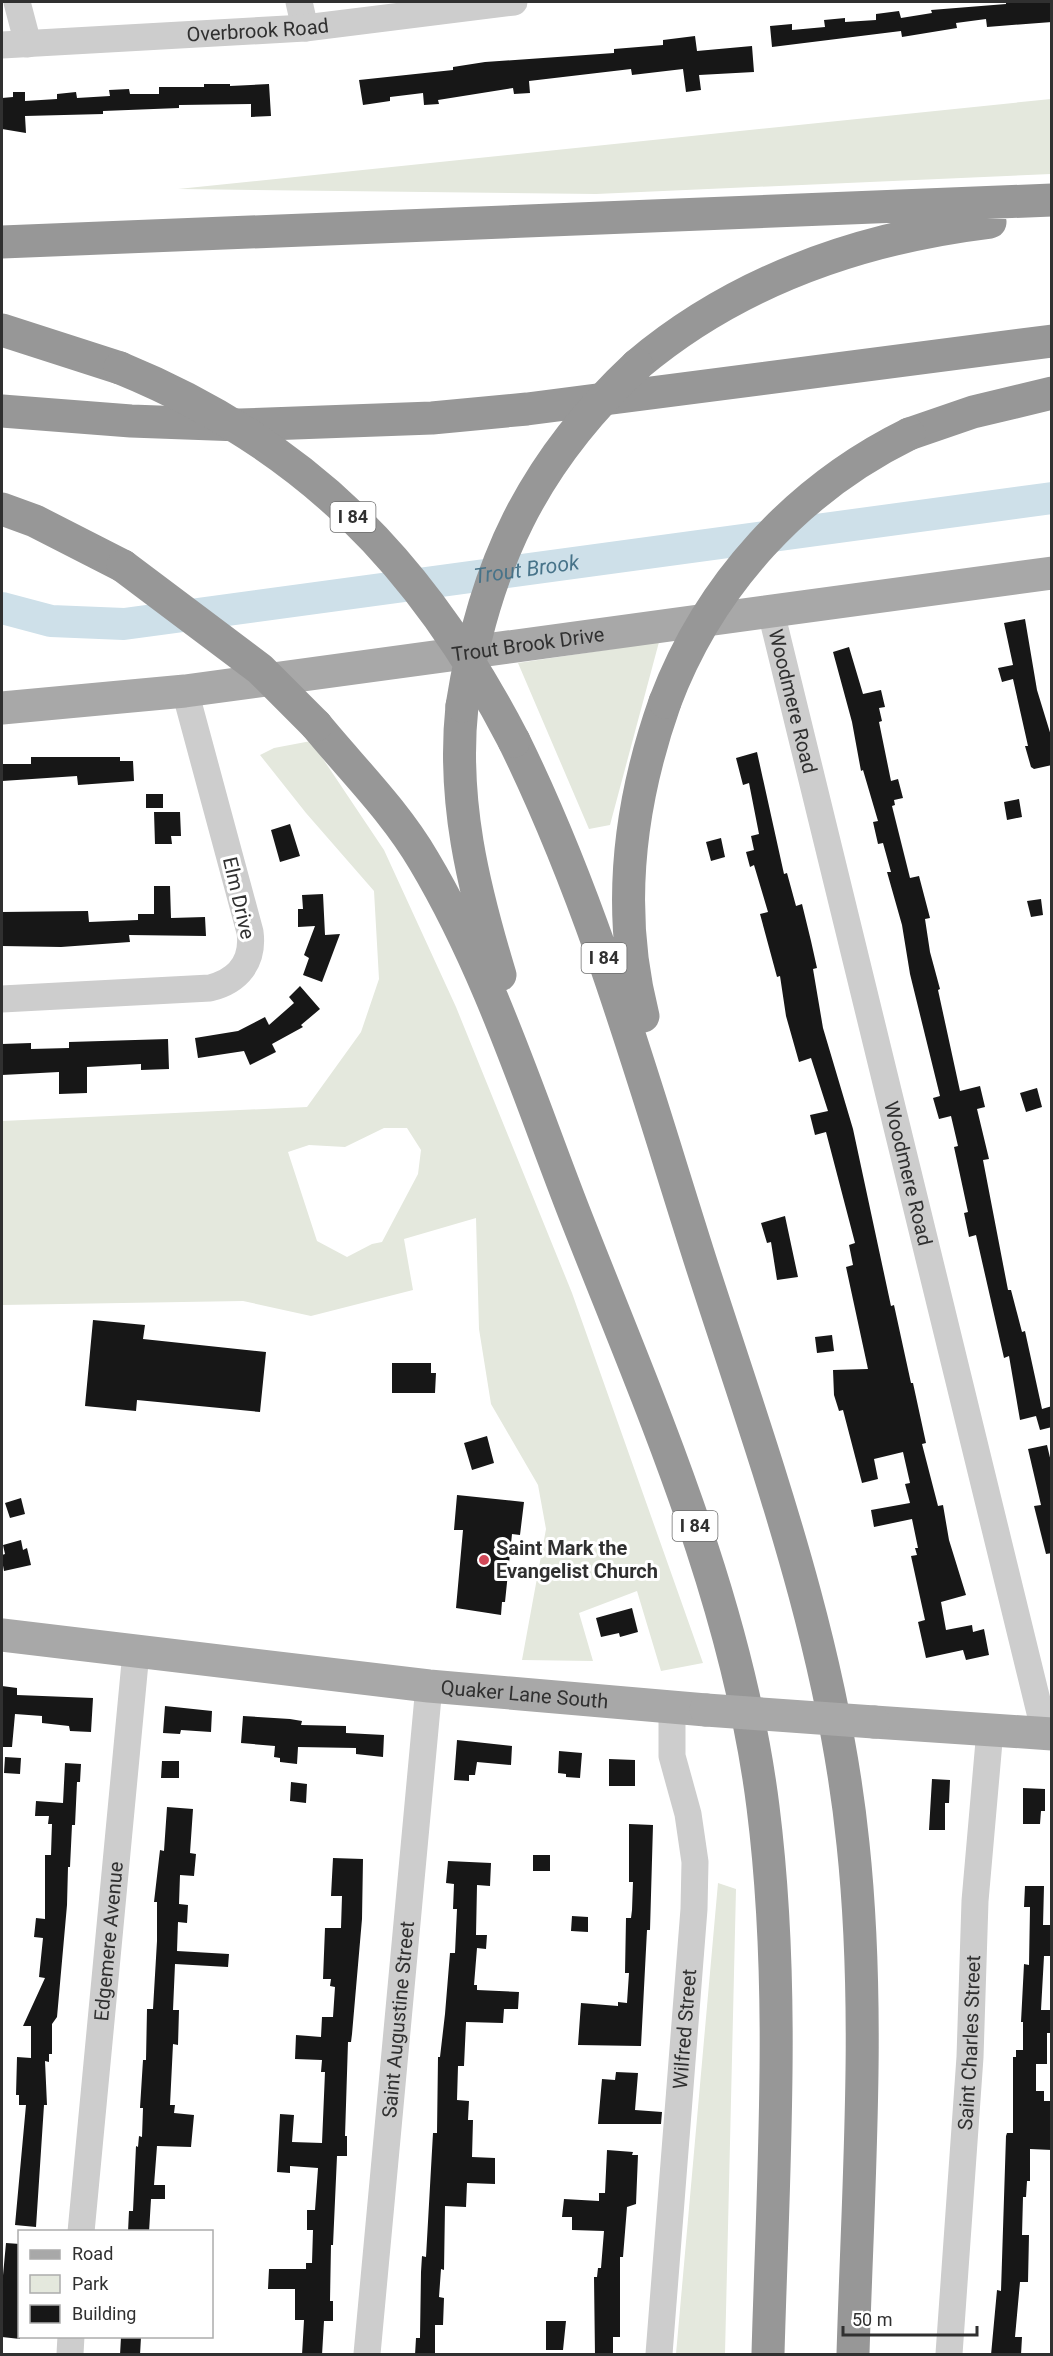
<svg xmlns="http://www.w3.org/2000/svg" width="1053" height="2356" viewBox="0 0 1053 2356" font-family="Roboto,sans-serif">
	<rect width="100%" height="100%" fill="#fff"/>
	<path fill="#e4e8dd" fill-rule="evenodd" d="M 1051,99 L 1051,174 L 596,194 L 178,189 Z
		M 659,642 L 610,825 L 589,829 L 518,663 Z
		M 311,741 L 384,850 L 456,1007 L 572,1293 L 703,1663 L 661,1671 L 637,1591 L 579,1613 L 593,1661 L 522,1660 L 546,1529 L 538,1485 L 491,1404 L 479,1329 L 476,1218 L 404,1239 L 413,1290 L 311,1316 L 243,1301 L 2,1305 L 2,1121 L 307,1107 L 361,1032 L 379,979 L 374,891 L 306,813 L 260,755 L 274,748 ZM 384,1128 L 407,1128 L 421,1150 L 418,1174 L 382,1242 L 372,1244 L 347,1257 L 317,1241 L 288,1152 L 309,1145 L 345,1147 Z
		M 718,1883 L 736,1889 L 725,2354 L 676,2354 Z"/>
	<g fill="none" stroke-linecap="round" stroke-linejoin="round">
		<path stroke="#cee0e9" stroke-width="32" id="s1" d="M 2,608 L 51,621 L 124,624 L 1052,498"/>
	</g>
	<path fill="#171717" d="M 1006,2 L 1052,2 L 1052,22 L 987,27 L 986,19 L 956,23 L 957,28 L 902,37 L 901,31 L 772,47 L 770,26 L 792,24 L 792,30 L 825,27 L 824,20 L 845,18 L 845,22 L 876,20 L 876,14 L 899,11 L 901,18 L 932,13 L 931,10 L 1006,4 Z
		M 695,36 L 697,51 L 752,46 L 754,72 L 699,75 L 701,90 L 686,92 L 683,69 L 632,75 L 631,69 L 529,81 L 530,93 L 514,94 L 513,88 L 438,100 L 439,104 L 424,105 L 423,93 L 390,97 L 390,101 L 363,105 L 359,80 L 453,70 L 453,67 L 485,62 L 614,53 L 614,49 L 663,45 L 663,40 Z
		M 204,84 L 230,84 L 230,86 L 269,84 L 271,116 L 251,117 L 251,104 L 179,105 L 179,108 L 103,111 L 103,114 L 25,116 L 26,133 L 2,129 L 2,98 L 13,97 L 13,92 L 25,92 L 25,101 L 57,99 L 57,94 L 76,92 L 77,98 L 110,96 L 109,90 L 129,89 L 130,94 L 159,94 L 159,87 L 204,87 Z
		M 1025,619 L 1037,690 L 1052,739 L 1052,765 L 1034,769 L 1031,767 L 1025,746 L 1028,746 L 1013,679 L 1002,682 L 998,668 L 1013,665 L 1004,623 Z
		M 849,647 L 863,694 L 881,690 L 885,707 L 879,708 L 882,721 L 879,722 L 891,781 L 898,779 L 903,798 L 894,800 L 895,805 L 892,806 L 910,878 L 919,876 L 930,918 L 925,919 L 930,952 L 940,989 L 938,990 L 960,1091 L 980,1086 L 985,1107 L 977,1109 L 989,1159 L 983,1160 L 1008,1290 L 1011,1290 L 1022,1332 L 1025,1331 L 1042,1409 L 1052,1406 L 1052,1427 L 1040,1430 L 1036,1416 L 1020,1420 L 1009,1356 L 1004,1358 L 976,1235 L 969,1237 L 964,1213 L 968,1212 L 954,1147 L 958,1146 L 951,1116 L 939,1119 L 933,1098 L 940,1096 L 910,974 L 902,925 L 887,872 L 891,872 L 883,843 L 878,844 L 873,822 L 878,821 L 863,770 L 861,771 L 852,722 L 833,652 Z
		M 757,752 L 784,874 L 787,873 L 796,906 L 802,904 L 811,941 L 817,968 L 813,969 L 823,1028 L 853,1129 L 891,1306 L 894,1305 L 911,1383 L 913,1383 L 926,1443 L 922,1444 L 938,1506 L 943,1505 L 949,1540 L 966,1595 L 941,1602 L 946,1630 L 972,1625 L 973,1632 L 984,1629 L 989,1655 L 966,1660 L 963,1650 L 926,1658 L 918,1622 L 925,1620 L 911,1556 L 917,1555 L 915,1548 L 918,1548 L 912,1519 L 874,1527 L 871,1510 L 910,1503 L 905,1484 L 910,1483 L 903,1452 L 874,1459 L 878,1479 L 862,1483 L 843,1410 L 839,1411 L 834,1395 L 833,1370 L 868,1369 L 846,1267 L 853,1265 L 849,1245 L 855,1243 L 826,1132 L 815,1135 L 810,1115 L 828,1111 L 811,1058 L 799,1062 L 786,1016 L 780,976 L 777,977 L 760,914 L 768,912 L 754,865 L 750,867 L 746,852 L 754,850 L 751,836 L 759,834 L 749,783 L 743,785 L 736,758 Z
		M 31,757 L 120,757 L 120,761 L 133,761 L 134,781 L 78,785 L 77,776 L 2,781 L 2,764 L 31,764 Z
		M 146,794 L 163,794 L 163,808 L 146,808 Z
		M 1019,799 L 1022,817 L 1007,820 L 1004,802 Z
		M 154,812 L 180,812 L 181,836 L 171,836 L 172,844 L 155,844 Z
		M 290,824 L 300,856 L 280,862 L 271,830 Z
		M 721,838 L 725,857 L 711,861 L 706,842 Z
		M 154,886 L 170,886 L 171,918 L 205,917 L 206,936 L 129,935 L 130,942 L 61,947 L 2,946 L 2,912 L 88,911 L 89,922 L 138,920 L 138,914 L 154,914 Z
		M 323,894 L 325,935 L 340,934 L 322,982 L 303,975 L 309,958 L 304,955 L 315,926 L 298,927 L 298,909 L 303,909 L 302,895 Z
		M 1041,899 L 1043,915 L 1031,917 L 1027,901 Z
		M 300,986 L 320,1009 L 301,1025 L 303,1027 L 272,1044 L 276,1052 L 250,1065 L 244,1051 L 198,1058 L 195,1038 L 238,1031 L 265,1017 L 269,1025 L 294,1003 L 289,997 Z
		M 168,1039 L 169,1069 L 141,1070 L 141,1064 L 87,1067 L 87,1093 L 59,1094 L 59,1072 L 2,1075 L 2,1044 L 31,1043 L 31,1049 L 69,1048 L 69,1042 Z
		M 1037,1088 L 1042,1107 L 1026,1112 L 1020,1093 Z
		M 785,1216 L 798,1277 L 777,1280 L 771,1242 L 767,1243 L 761,1223 Z
		M 93,1320 L 145,1325 L 143,1339 L 266,1352 L 260,1412 L 137,1400 L 136,1411 L 85,1406 Z
		M 832,1335 L 834,1351 L 817,1353 L 815,1337 Z
		M 392,1363 L 431,1363 L 431,1373 L 436,1373 L 435,1393 L 392,1393 Z
		M 487,1436 L 494,1463 L 472,1470 L 464,1443 Z
		M 1047,1445 L 1052,1466 L 1052,1553 L 1046,1554 L 1034,1506 L 1041,1505 L 1028,1449 Z
		M 457,1495 L 524,1502 L 520,1535 L 512,1534 L 505,1602 L 502,1602 L 501,1615 L 456,1608 L 463,1530 L 454,1530 Z
		M 21,1498 L 25,1514 L 10,1518 L 5,1503 Z
		M 21,1540 L 23,1550 L 27,1548 L 31,1565 L 4,1571 L 2,1560 L 2,1555 L 5,1554 L 3,1545 Z
		M 632,1608 L 638,1632 L 620,1637 L 619,1633 L 601,1637 L 596,1618 Z
		M 2,1686 L 17,1688 L 17,1695 L 93,1698 L 91,1732 L 70,1731 L 69,1726 L 42,1723 L 42,1716 L 15,1714 L 12,1747 L 2,1747 Z
		M 165,1706 L 212,1711 L 211,1732 L 181,1730 L 180,1734 L 163,1733 Z
		M 243,1716 L 290,1719 L 302,1721 L 301,1725 L 346,1726 L 346,1733 L 384,1735 L 383,1757 L 356,1754 L 356,1748 L 298,1747 L 297,1764 L 280,1762 L 280,1758 L 274,1757 L 275,1746 L 241,1743 Z
		M 457,1740 L 512,1746 L 511,1765 L 477,1762 L 475,1775 L 469,1775 L 469,1781 L 454,1780 Z
		M 559,1751 L 582,1753 L 580,1778 L 566,1777 L 566,1774 L 558,1773 Z
		M 5,1757 L 21,1758 L 20,1774 L 4,1773 Z
		M 609,1759 L 635,1760 L 635,1786 L 609,1786 Z
		M 162,1761 L 179,1761 L 179,1778 L 161,1778 Z
		M 65,1763 L 81,1764 L 80,1782 L 77,1782 L 75,1825 L 72,1825 L 70,1867 L 68,1867 L 67,1905 L 57,2017 L 52,2024 L 52,2054 L 49,2054 L 49,2062 L 45,2061 L 47,2105 L 44,2105 L 36,2227 L 15,2225 L 26,2105 L 19,2105 L 19,2095 L 16,2095 L 17,2057 L 31,2058 L 31,2026 L 23,2026 L 45,1978 L 39,1977 L 43,1938 L 34,1937 L 36,1918 L 45,1919 L 45,1855 L 51,1855 L 52,1824 L 48,1824 L 49,1816 L 35,1816 L 36,1801 L 63,1803 Z
		M 932,1779 L 950,1780 L 949,1803 L 945,1803 L 945,1830 L 929,1830 Z
		M 291,1782 L 307,1784 L 306,1803 L 290,1801 Z
		M 1023,1788 L 1045,1789 L 1045,1811 L 1041,1811 L 1040,1824 L 1023,1824 Z
		M 167,1807 L 193,1809 L 190,1853 L 196,1854 L 194,1876 L 180,1875 L 179,1904 L 188,1905 L 187,1923 L 178,1922 L 177,1951 L 229,1954 L 228,1967 L 175,1964 L 173,2010 L 179,2010 L 178,2045 L 173,2044 L 170,2105 L 175,2105 L 174,2113 L 194,2115 L 191,2147 L 157,2146 L 154,2185 L 165,2185 L 165,2199 L 151,2199 L 149,2232 L 128,2232 L 129,2211 L 133,2211 L 136,2146 L 138,2147 L 139,2136 L 142,2137 L 143,2108 L 140,2108 L 143,2060 L 146,2060 L 147,2009 L 153,2009 L 157,1941 L 157,1902 L 154,1902 L 160,1850 L 164,1851 Z
		M 629,1824 L 653,1825 L 650,1930 L 647,1930 L 641,2046 L 578,2045 L 581,2003 L 618,2006 L 618,2002 L 627,2003 L 629,1973 L 625,1973 L 626,1918 L 631,1918 L 632,1910 L 633,1882 L 629,1882 Z
		M 533,1855 L 550,1855 L 550,1871 L 533,1871 Z
		M 333,1858 L 363,1859 L 362,1919 L 352,2034 L 351,2042 L 348,2042 L 345,2136 L 347,2136 L 347,2156 L 337,2156 L 333,2245 L 331,2245 L 330,2301 L 333,2301 L 333,2321 L 324,2321 L 322,2355 L 302,2355 L 304,2320 L 295,2320 L 295,2289 L 268,2289 L 269,2269 L 306,2269 L 306,2263 L 312,2263 L 313,2230 L 307,2230 L 307,2210 L 315,2210 L 318,2168 L 290,2166 L 290,2173 L 277,2172 L 280,2114 L 294,2115 L 292,2142 L 322,2143 L 325,2072 L 321,2072 L 322,2060 L 295,2059 L 296,2035 L 321,2037 L 322,2017 L 333,2017 L 335,1987 L 330,1986 L 331,1979 L 323,1979 L 325,1928 L 341,1928 L 342,1896 L 331,1896 Z
		M 448,1861 L 491,1863 L 490,1886 L 477,1885 L 476,1935 L 487,1935 L 486,1949 L 477,1948 L 474,1985 L 477,1985 L 477,1990 L 519,1992 L 518,2009 L 504,2009 L 503,2023 L 466,2022 L 464,2066 L 458,2066 L 457,2100 L 469,2101 L 468,2120 L 473,2120 L 472,2157 L 495,2158 L 495,2184 L 467,2183 L 466,2207 L 445,2206 L 444,2270 L 441,2269 L 439,2297 L 444,2298 L 443,2325 L 435,2325 L 435,2355 L 415,2355 L 416,2338 L 420,2338 L 421,2272 L 422,2256 L 426,2257 L 433,2133 L 437,2133 L 438,2057 L 440,2057 L 445,2014 L 450,1953 L 455,1953 L 457,1909 L 453,1909 L 454,1884 L 446,1883 Z
		M 1025,1886 L 1044,1886 L 1043,1925 L 1050,1925 L 1052,1929 L 1052,1956 L 1044,1956 L 1041,2010 L 1052,2010 L 1052,2033 L 1047,2033 L 1047,2064 L 1036,2064 L 1036,2091 L 1044,2091 L 1044,2101 L 1052,2101 L 1052,2150 L 1030,2149 L 1030,2181 L 1027,2181 L 1026,2197 L 1023,2197 L 1022,2235 L 1029,2235 L 1028,2282 L 1020,2282 L 1015,2337 L 1022,2337 L 1021,2355 L 991,2355 L 997,2290 L 1001,2291 L 1006,2136 L 1007,2133 L 1013,2133 L 1013,2057 L 1016,2057 L 1016,2050 L 1023,2050 L 1023,2022 L 1021,2022 L 1024,1964 L 1029,1965 L 1030,1907 L 1024,1907 Z
		M 572,1916 L 588,1917 L 588,1932 L 571,1931 Z
		M 616,2072 L 638,2073 L 635,2110 L 662,2112 L 661,2124 L 598,2124 L 602,2079 L 615,2080 Z
		M 607,2150 L 633,2152 L 632,2155 L 638,2155 L 636,2204 L 627,2207 L 623,2257 L 620,2257 L 620,2337 L 613,2337 L 613,2355 L 595,2355 L 594,2277 L 597,2277 L 598,2268 L 601,2268 L 604,2231 L 572,2230 L 572,2217 L 562,2217 L 564,2199 L 599,2201 L 599,2193 L 605,2193 Z
		M 6,2243 L 20,2244 L 20,2339 L 2,2337 L 2,2286 Z
		M 546,2321 L 566,2321 L 563,2350 L 546,2350 Z
		M 121,2337 L 141,2337 L 140,2355 L 120,2355 Z"/>
	<g fill="none" stroke-linecap="round" stroke-linejoin="round">
		<g stroke="#cdcdcd" stroke-width="27">
			<path d="M 17,2 L 28,44"/>
			<path d="M 299,2 L 305,28"/>
			<path id="s2" d="M 2,45 L 305,28 L 514,2"/>
			<path id="s3" d="M 771,612 L 1045,1733"/>
			<path d="M 2,999 L 210,988 C 238,981 254,962 250,932 L 185,691"/>
			<path id="s4" d="M 81,2232 L 136,1652"/>
			<path d="M 70,2354 L 71,2336"/>
			<path id="s5" d="M 367,2354 L 429,1686"/>
			<path id="s6" d="M 659,2354 L 694,1909 L 695,1862 L 688,1814 L 672,1756 L 672,1708"/>
			<path id="s7" d="M 949,2354 L 970,2057 L 975,1901 L 990,1730"/>
		</g>
		<g stroke="#a8a8a8" stroke-width="33">
			<path id="s8" d="M 2,708 L 185,691 L 1052,573"/>
			<path id="s9" d="M 2,1635 L 429,1686 L 706,1710"/>
			<path d="M 874,1722 L 1052,1734"/>
		</g>
		<path stroke="#979797" stroke-width="33" d="M 2,242 L 1052,200
			M 2,330 L 120,368
			M 637,365 C 738,280 860,238 990,222
			M 2,411 L 131,421 L 240,425 L 432,418 L 527,409 L 1052,341
			M 909,434 L 973,412 L 1052,393
			M 2,509 L 35,521 L 123,566
			M 462,706 C 452,800 473,886 500,975
			M 316,725 C 352,769 395,811 424,861 C 489,970 528,1094 574,1212 C 650,1406 737,1599 763,1807 C 786,1989 773,2172 768,2354
			M 514,741 C 597,910 646,1091 703,1269 C 764,1458 833,1645 853,1844 C 871,2013 858,2184 853,2354
			M 643,1016 C 616,911 629,804 665,702"/>
		<path stroke="#a8a8a8" stroke-width="33" d="M 706,1710 L 874,1722"/>
		<path stroke="#979797" stroke-width="33" d="M 120,368 C 306,444 423,565 514,741
			M 123,566 L 260,669 L 316,725
			M 665,702 C 709,585 797,489 909,434
			M 462,706 C 484,566 532,463 637,365"/>
	</g>
	<circle fill="#d14858" stroke="#fff" stroke-width="2" cx="484" cy="1560" r="6"/>
	<g text-anchor="middle" stroke-width="6" stroke-linejoin="round" paint-order="stroke">
		<g fill="#fff" stroke="#6e6e6e" stroke-width="1.5">
			<rect x="330.5" y="502" width="45" height="30" rx="4.5"/>
			<rect x="581.5" y="943" width="45" height="30" rx="4.5"/>
			<rect x="672.5" y="1511" width="45" height="30" rx="4.5"/>
		</g>
		<g font-size="18" font-weight="bold" fill="#303030">
			<text x="353" y="523">I 84</text>
			<text x="604" y="964">I 84</text>
			<text x="695" y="1532">I 84</text>
		</g>
		<g font-size="20" fill="#303030" stroke="#fff">
			<text dy="7" stroke="none"><textPath href="#s2" startOffset="256">Overbrook Road</textPath></text>
			<text dy="7" stroke="none"><textPath href="#s8" startOffset="530">Trout Brook Drive</textPath></text>
			<text dy="7" stroke="none"><textPath href="#s3" startOffset="92">Woodmere Road</textPath></text>
			<text transform="translate(239 898) rotate(77)" y="7">Elm Drive</text>
			<text dy="7" stroke="none"><textPath href="#s3" startOffset="578">Woodmere Road</textPath></text>
			<text dy="7" stroke="none"><textPath href="#s9" startOffset="526">Quaker Lane South</textPath></text>
			<text dy="7" stroke="none"><textPath href="#s4" startOffset="292">Edgemere Avenue</textPath></text>
			<text dy="7" stroke="none"><textPath href="#s5" startOffset="336">Saint Augustine Street</textPath></text>
			<text dy="7" stroke="none"><textPath href="#s6" startOffset="326">Wilfred Street</textPath></text>
			<text dy="7" stroke="none"><textPath href="#s7" startOffset="312">Saint Charles Street</textPath></text>
		</g>
		<g font-size="20" font-weight="bold" fill="#303030" stroke="#fff" text-anchor="start">
			<text x="496" y="1555">Saint Mark the<tspan x="496" dy="23">Evangelist Church</tspan></text>
		</g>
		<g font-size="21" font-style="italic" fill="#477389" stroke="#fff">
			<text dy="7" stroke="none"><textPath href="#s1" startOffset="530">Trout Brook</textPath></text>
		</g>
	</g>
	<rect width="1053" height="2356" fill="none" stroke="#303030" stroke-width="6"/>
	<rect x="18" y="2230" width="195" height="108" fill="#ffffff" stroke="#acacac" stroke-width="1.5"/>
	<rect x="30" y="2250" width="30" height="9" fill="#a8a8a8" stroke="#acacac" stroke-width="1.5"/>
	<text x="72" y="2260" font-size="18" fill="#303030">Road</text>
	<rect x="30" y="2275" width="30" height="18" fill="#e4e8dd" stroke="#acacac" stroke-width="1.5"/>
	<text x="72" y="2290" font-size="18" fill="#303030">Park</text>
	<rect x="30" y="2305" width="30" height="18" fill="#171717" stroke="#acacac" stroke-width="1.5"/>
	<text x="72" y="2320" font-size="18" fill="#303030">Building</text>
	<path d="M843 2326v9h134v-9" fill="none" stroke="#303030" stroke-width="3"/>
	<text x="852" y="2326" font-size="18" fill="#303030" stroke="#ffffff" stroke-width="4.5" paint-order="stroke">50 m</text>
</svg>
